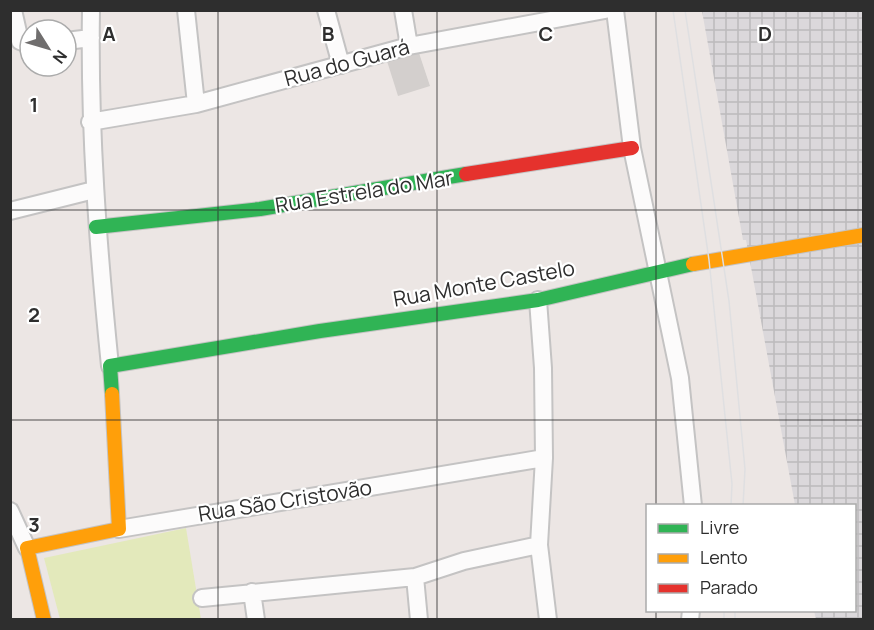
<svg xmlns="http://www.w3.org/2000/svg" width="874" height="630" viewBox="0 0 874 630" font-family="Manrope,sans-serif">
	<defs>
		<pattern id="industrial-grid" width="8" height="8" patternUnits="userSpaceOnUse" patternTransform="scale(1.5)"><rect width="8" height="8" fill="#dbd8db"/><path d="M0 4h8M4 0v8" fill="none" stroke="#bcbabc"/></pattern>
	</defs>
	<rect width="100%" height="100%" fill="#ece6e4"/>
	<path fill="url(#industrial-grid)" d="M 702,11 L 863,11 L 863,619 L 816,619 L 814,611 L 854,610 L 854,506 L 795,505 L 746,240 L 743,240 Z"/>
	<path fill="#e3e9bb" d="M 186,528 L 201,619 L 60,619 L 44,558 Z"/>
	<path fill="#d3cfcd" d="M 418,50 L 430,86 L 398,96 L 387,61 Z"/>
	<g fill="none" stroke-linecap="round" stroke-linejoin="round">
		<g stroke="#c4c3c3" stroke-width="20">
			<path id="street" d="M 13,10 L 20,41 L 30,45
				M 91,10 C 89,130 98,247 110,366
				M 186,10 L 196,104
				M 326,10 L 341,65
				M 403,10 L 409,46
				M 615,10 L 632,148 L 680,378 L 693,506
				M 66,41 L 91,38
				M 90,122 L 196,104 L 409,46 L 605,10
				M 10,211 L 94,190
				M 538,300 L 543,368 L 544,458 L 539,545 L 548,620
				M 10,511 L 27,548
				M 119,529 L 544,458
				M 415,577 L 419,620
				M 252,592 L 256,620
				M 202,598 L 415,577 L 464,561 L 539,545
				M 690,620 L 691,610"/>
		</g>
		<g stroke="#c4c3c3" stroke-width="16">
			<path id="fast" d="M 96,227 L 260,209 L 466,174
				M 112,394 L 110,366 L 320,331 L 538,300 L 693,264"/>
		</g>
		<g stroke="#c4c3c3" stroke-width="16">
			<path id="slow" d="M 693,264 L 864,235
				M 44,620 L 27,548 L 119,529 L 112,394"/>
		</g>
		<g stroke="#c4c3c3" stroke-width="16">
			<path id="jam" d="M 466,174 L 632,148"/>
		</g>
		<use href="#street" stroke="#fcfbfb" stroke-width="16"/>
		<use href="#fast" stroke="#30b455" stroke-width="14"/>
		<use href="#slow" stroke="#ff9f0a" stroke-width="14"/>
		<use href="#jam" stroke="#e5322d" stroke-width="14"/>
		<path stroke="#dfdfe1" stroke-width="1.5" d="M 673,10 L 709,260 L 732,484 L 731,506
			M 685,10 L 729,301 L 745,469 L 743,506
			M 724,620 L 724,610
			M 735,620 L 735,610"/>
	</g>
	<path fill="none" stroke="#2e2e2e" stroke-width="1.5" stroke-opacity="0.55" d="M 218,10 L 218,620M 437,10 L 437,620M 656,10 L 656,506M 10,210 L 864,210M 10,420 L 864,420M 656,610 L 656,620"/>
	<g text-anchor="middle" stroke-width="4.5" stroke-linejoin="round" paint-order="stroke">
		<g font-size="21" fill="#2e2e2e" stroke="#fff">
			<text transform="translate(347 63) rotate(-15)" y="7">Rua do Guará</text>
			<text transform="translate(364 192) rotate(-9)" y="7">Rua Estrela do Mar</text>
			<text transform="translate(484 284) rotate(-10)" y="7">Rua Monte Castelo</text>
			<text transform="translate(285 501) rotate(-9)" y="7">Rua São Cristovão</text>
		</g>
	</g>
	<g font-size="20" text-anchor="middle" font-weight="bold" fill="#2e2e2e" stroke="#fff" stroke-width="4.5" stroke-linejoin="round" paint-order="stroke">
		<text x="109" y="41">A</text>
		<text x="328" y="41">B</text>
		<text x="546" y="41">C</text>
		<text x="765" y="41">D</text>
		<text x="34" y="112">1</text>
		<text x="34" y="322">2</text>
		<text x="34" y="532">3</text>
	</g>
	<rect width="874" height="630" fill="none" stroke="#2e2e2e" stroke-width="24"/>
	<rect x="646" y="504" width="210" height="108" fill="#ffffff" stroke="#ababab" stroke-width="1.5"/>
	<rect x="658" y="524" width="30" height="9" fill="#30b455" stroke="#ababab" stroke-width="1.5"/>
	<text x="700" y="534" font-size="18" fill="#2e2e2e">Livre</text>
	<rect x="658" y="554" width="30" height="9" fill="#ff9f0a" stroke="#ababab" stroke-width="1.5"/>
	<text x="700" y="564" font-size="18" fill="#2e2e2e">Lento</text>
	<rect x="658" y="584" width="30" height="9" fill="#e5322d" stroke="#ababab" stroke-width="1.5"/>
	<text x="700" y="594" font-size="18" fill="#2e2e2e">Parado</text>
	<g transform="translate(48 48) rotate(127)"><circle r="28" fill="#ffffff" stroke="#ababab" stroke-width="1.5"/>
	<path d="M0-4.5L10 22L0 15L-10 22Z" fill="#706e6e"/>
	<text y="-9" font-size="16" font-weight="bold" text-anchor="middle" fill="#2e2e2e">N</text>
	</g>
</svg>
